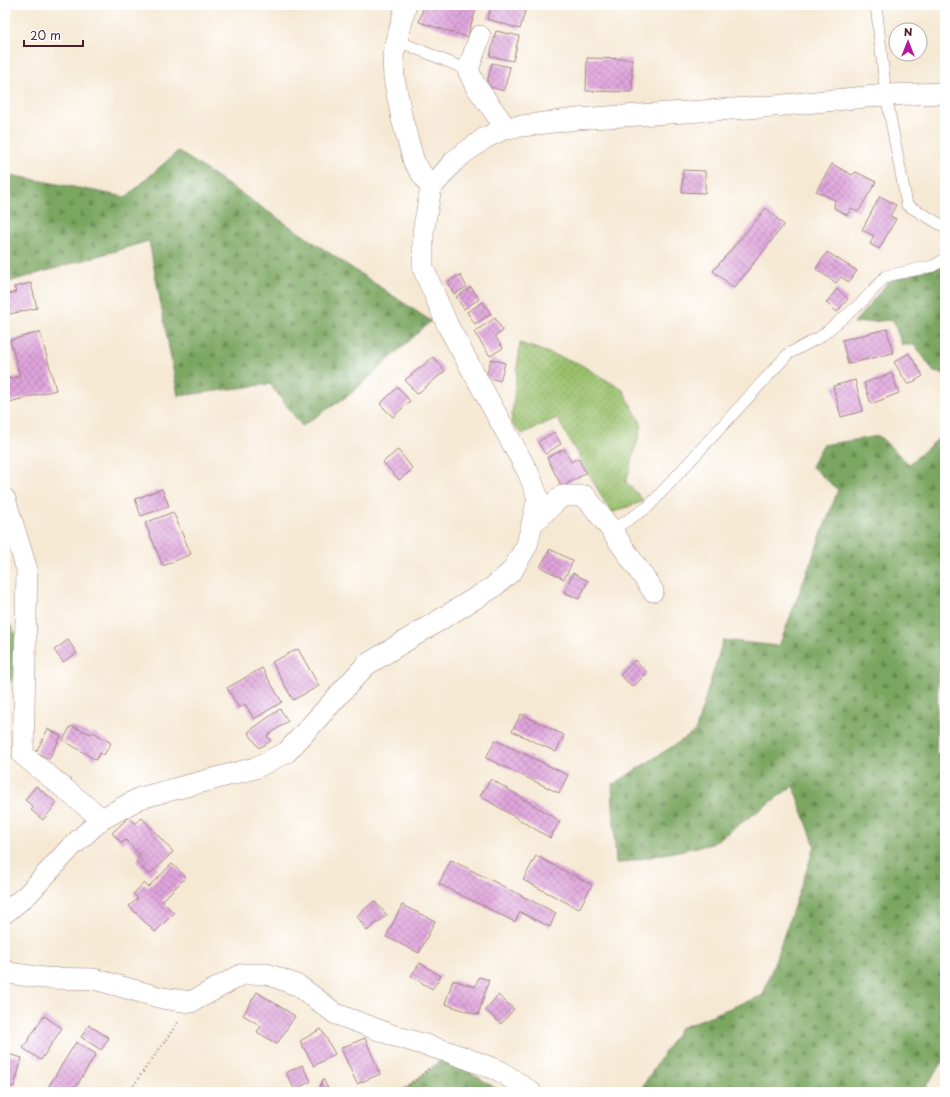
<svg xmlns="http://www.w3.org/2000/svg" width="950" height="1097" viewBox="0 0 950 1097" font-family="'Playpen Sans',sans-serif">
	<defs>
		<pattern id="grass-dots" width="8" height="8" patternUnits="userSpaceOnUse"><rect width="8" height="8" fill="#99c06c"/><path d="M2 2h.1M6 6h.1" fill="none" stroke="#7f9b59" stroke-width="1.8" stroke-linecap="round"/></pattern>
		<pattern id="forest-firs" width="22" height="20" patternUnits="userSpaceOnUse"><rect width="22" height="20" fill="#7aa660"/><path d="M5 1l3.5 6h-7zM16 11l3.5 6h-7z" fill="#66874f"/></pattern>
		<pattern id="building-cross-hatch" width="8" height="8" patternUnits="userSpaceOnUse"><rect width="8" height="8" fill="#dfa4dc"/><path d="M0 0l8 8M0 8l8-8" fill="none" stroke="#b785b3"/></pattern>
	</defs>
	<rect width="100%" height="100%" fill="#fff"/>
	<filter id="ink" filterUnits="userSpaceOnUse"><feTurbulence type="fractalNoise" baseFrequency=".025" numOctaves="2"/><feDisplacementMap in="SourceGraphic" scale="8" xChannelSelector="R" yChannelSelector="G"/><feConvolveMatrix kernelMatrix="1 2 1 2 8 2 1 2 1" color-interpolation-filters="sRGB"/></filter>
	<filter id="wash" filterUnits="userSpaceOnUse"><feTurbulence type="fractalNoise" baseFrequency=".012" numOctaves="4" result="noise"/><feDisplacementMap in="SourceGraphic" scale="16" xChannelSelector="R" yChannelSelector="G"/><feGaussianBlur stdDeviation="0.9" result="paint"/><feColorMatrix in="noise" values="0 0 0 0 0 0 0 0 0 0 0 0 0 0 0 0 0 1.4 0 .05"/><feComposite in="paint" operator="in"/></filter>
	<g filter="url(#wash)">
		<rect width="100%" height="100%" fill="#f6e9d4"/>
		<path fill="url(#grass-dots)" stroke="#72704c" d="M 520,343 L 578,363 L 623,390 L 642,425 L 626,482 L 644,501 L 611,513 L 557,418 L 522,434 L 511,423 Z"/>
		<path fill="url(#forest-firs)" stroke="#626246" d="M 178,151 L 398,299 L 431,321 L 352,393 L 302,426 L 270,384 L 178,396 L 149,241 L 5,283 L 5,174 L 126,197 Z
			M 945,264 L 945,374 L 934,372 L 915,345 L 902,345 L 893,320 L 854,323 L 889,281 Z
			M 945,433 L 945,660 L 938,676 L 936,753 L 945,756 L 945,1057 L 923,1092 L 639,1092 L 680,1028 L 763,995 L 815,846 L 793,786 L 712,844 L 616,864 L 612,785 L 695,732 L 723,640 L 779,646 L 838,490 L 811,466 L 823,445 L 879,436 L 909,464 Z
			M 5,617 L 29,655 L 5,689 Z
			M 445,1057 L 502,1092 L 397,1092 L 406,1088 Z"/>
		<g id="blocks">
			<path fill="url(#building-cross-hatch)" d="M 424,5 L 470,5 L 477,7 L 467,37 L 419,22 Z
				M 492,5 L 527,5 L 520,29 L 487,19 Z
				M 496,31 L 519,36 L 513,61 L 490,56 Z
				M 587,58 L 632,59 L 632,92 L 586,91 Z
				M 492,63 L 510,67 L 504,91 L 486,86 Z
				M 832,164 L 852,175 L 856,172 L 876,182 L 858,212 L 851,208 L 847,215 L 834,208 L 835,200 L 816,191 Z
				M 683,170 L 705,171 L 705,193 L 682,192 Z
				M 880,196 L 896,205 L 890,216 L 896,219 L 879,249 L 870,244 L 874,236 L 862,230 Z
				M 766,208 L 784,225 L 734,288 L 713,271 Z
				M 827,252 L 857,271 L 849,282 L 841,277 L 836,283 L 816,269 Z
				M 460,275 L 467,287 L 454,294 L 447,282 Z
				M 31,283 L 37,308 L 5,315 L 5,295 L 16,292 L 14,287 Z
				M 471,287 L 479,299 L 464,309 L 456,297 Z
				M 837,289 L 848,299 L 837,312 L 826,303 Z
				M 483,302 L 491,314 L 475,324 L 467,312 Z
				M 495,318 L 503,331 L 495,336 L 503,348 L 490,356 L 474,332 Z
				M 887,329 L 893,353 L 848,364 L 842,340 Z
				M 40,332 L 56,390 L 6,403 L 5,380 L 20,376 L 10,340 Z
				M 909,353 L 923,376 L 908,385 L 894,362 Z
				M 433,357 L 445,371 L 417,394 L 405,380 Z
				M 491,359 L 505,363 L 500,381 L 486,377 Z
				M 892,373 L 899,393 L 871,404 L 864,383 Z
				M 855,380 L 863,411 L 841,417 L 833,386 Z
				M 398,387 L 410,401 L 393,417 L 380,404 Z
				M 554,432 L 561,444 L 545,454 L 538,442 Z
				M 564,449 L 571,462 L 578,458 L 586,473 L 562,487 L 547,458 Z
				M 398,450 L 413,469 L 399,480 L 383,462 Z
				M 162,489 L 169,506 L 141,516 L 135,499 Z
				M 173,512 L 191,554 L 163,566 L 145,523 Z
				M 550,549 L 573,561 L 564,579 L 540,567 Z
				M 573,573 L 588,581 L 579,599 L 564,592 Z
				M 68,640 L 77,653 L 63,662 L 54,650 Z
				M 298,649 L 319,686 L 293,700 L 272,662 Z
				M 635,660 L 647,673 L 633,687 L 620,675 Z
				M 262,668 L 282,702 L 254,719 L 245,704 L 239,708 L 227,688 Z
				M 280,709 L 288,721 L 267,736 L 271,741 L 259,748 L 248,732 Z
				M 521,714 L 564,735 L 556,752 L 512,731 Z
				M 71,726 L 91,734 L 93,732 L 111,743 L 104,755 L 100,753 L 96,760 L 63,740 Z
				M 48,729 L 61,736 L 49,759 L 36,752 Z
				M 495,740 L 568,775 L 559,793 L 486,758 Z
				M 491,779 L 560,821 L 550,838 L 480,796 Z
				M 36,786 L 57,803 L 43,820 L 31,810 L 34,807 L 25,800 Z
				M 129,817 L 135,824 L 142,818 L 173,852 L 149,875 L 136,861 L 141,856 L 126,840 L 122,843 L 112,833 Z
				M 536,856 L 592,885 L 579,909 L 523,880 Z
				M 451,860 L 556,913 L 550,927 L 520,912 L 515,922 L 439,884 Z
				M 172,864 L 186,877 L 162,901 L 174,913 L 155,932 L 129,906 L 138,898 L 133,894 L 144,883 L 148,887 Z
				M 374,901 L 387,915 L 367,931 L 357,916 Z
				M 402,905 L 435,921 L 419,953 L 386,937 Z
				M 420,963 L 441,976 L 432,989 L 411,976 Z
				M 479,977 L 489,980 L 478,1015 L 445,1004 L 453,980 L 475,987 Z
				M 257,992 L 295,1016 L 277,1044 L 257,1032 L 261,1026 L 243,1015 Z
				M 498,995 L 514,1009 L 501,1024 L 485,1010 Z
				M 44,1016 L 62,1028 L 41,1060 L 23,1048 Z
				M 89,1025 L 109,1038 L 101,1050 L 81,1037 Z
				M 321,1029 L 335,1054 L 314,1066 L 300,1041 Z
				M 365,1038 L 380,1074 L 357,1084 L 341,1048 Z
				M 76,1042 L 96,1054 L 73,1092 L 52,1092 L 47,1089 Z
				M 5,1053 L 22,1058 L 14,1087 L 5,1084 Z
				M 302,1065 L 311,1081 L 295,1090 L 286,1073 Z
				M 323,1079 L 330,1092 L 313,1092 L 319,1089 Z"/>
		</g>
	</g>
	<g filter="url(#ink)">
		<use href="#blocks" fill-opacity="0" stroke="#a08480" stroke-width="1"/>
		<g fill="none" stroke-linecap="round" stroke-linejoin="round">
			<g stroke="#a08480" stroke-width="12">
				<path id="lane" d="M 876,5 L 886,95 L 907,205 L 945,227
					M 398,41 L 468,70
					M 610,528 L 620,525 L 648,507 L 788,354 L 820,337 L 861,303 L 886,276 L 933,266 L 945,259"/>
			</g>
			<g stroke="#a08480" stroke-width="22">
				<path id="street" d="M 406,5 L 393,56 L 394,78 L 402,119 L 414,162 L 431,188
					M 480,36 L 468,70 L 475,85 L 506,128
					M 5,499 L 27,570 L 23,755 L 102,819
					M 533,523 L 562,496 L 585,496 L 610,528 L 653,591
					M 5,913 L 28,894 L 71,847 L 102,819 L 140,798 L 255,768 L 287,752 L 366,665 L 492,588 L 512,571 L 527,545 L 538,498 L 529,474 L 448,326 L 423,268 L 423,232 L 431,188 L 455,160 L 485,138 L 506,128 L 576,119 L 764,107 L 886,95 L 945,93
					M 5,970 L 8,973 L 44,978 L 94,979 L 162,998 L 191,1002 L 243,974 L 267,974 L 299,986 L 336,1014 L 395,1036 L 449,1052 L 500,1071 L 531,1092"/>
			</g>
			<path stroke="#a08480" stroke-width="2.5" stroke-dasharray="1 3" stroke-linecap="butt" d="M 129,1092 L 179,1021
				M 395,1092 L 406,1088 L 430,1068"/>
			<use href="#lane" stroke="#fff" stroke-width="11"/>
			<use href="#street" stroke="#fff" stroke-width="21"/>
		</g>
	</g>
	<rect width="950" height="1097" fill="none" stroke="#fff" stroke-width="20"/>
	<g transform="translate(908 42)"><circle r="19" fill="#ffffff" stroke="#b7a5aa"/>
	<path d="M0-3L7 15L0 10L-7 15Z" fill="#b5179e"/>
	<text y="-6" font-size="11" font-weight="bold" text-anchor="middle" fill="#4a1f2b">N</text>
	</g>
	<path d="M24 40v6h59v-6" fill="none" stroke="#4a1f2b" stroke-width="2"/>
	<text x="30" y="40" font-size="12" fill="#4a1f2b" stroke="#ffffff" stroke-width="3" paint-order="stroke">20 m</text>
</svg>
